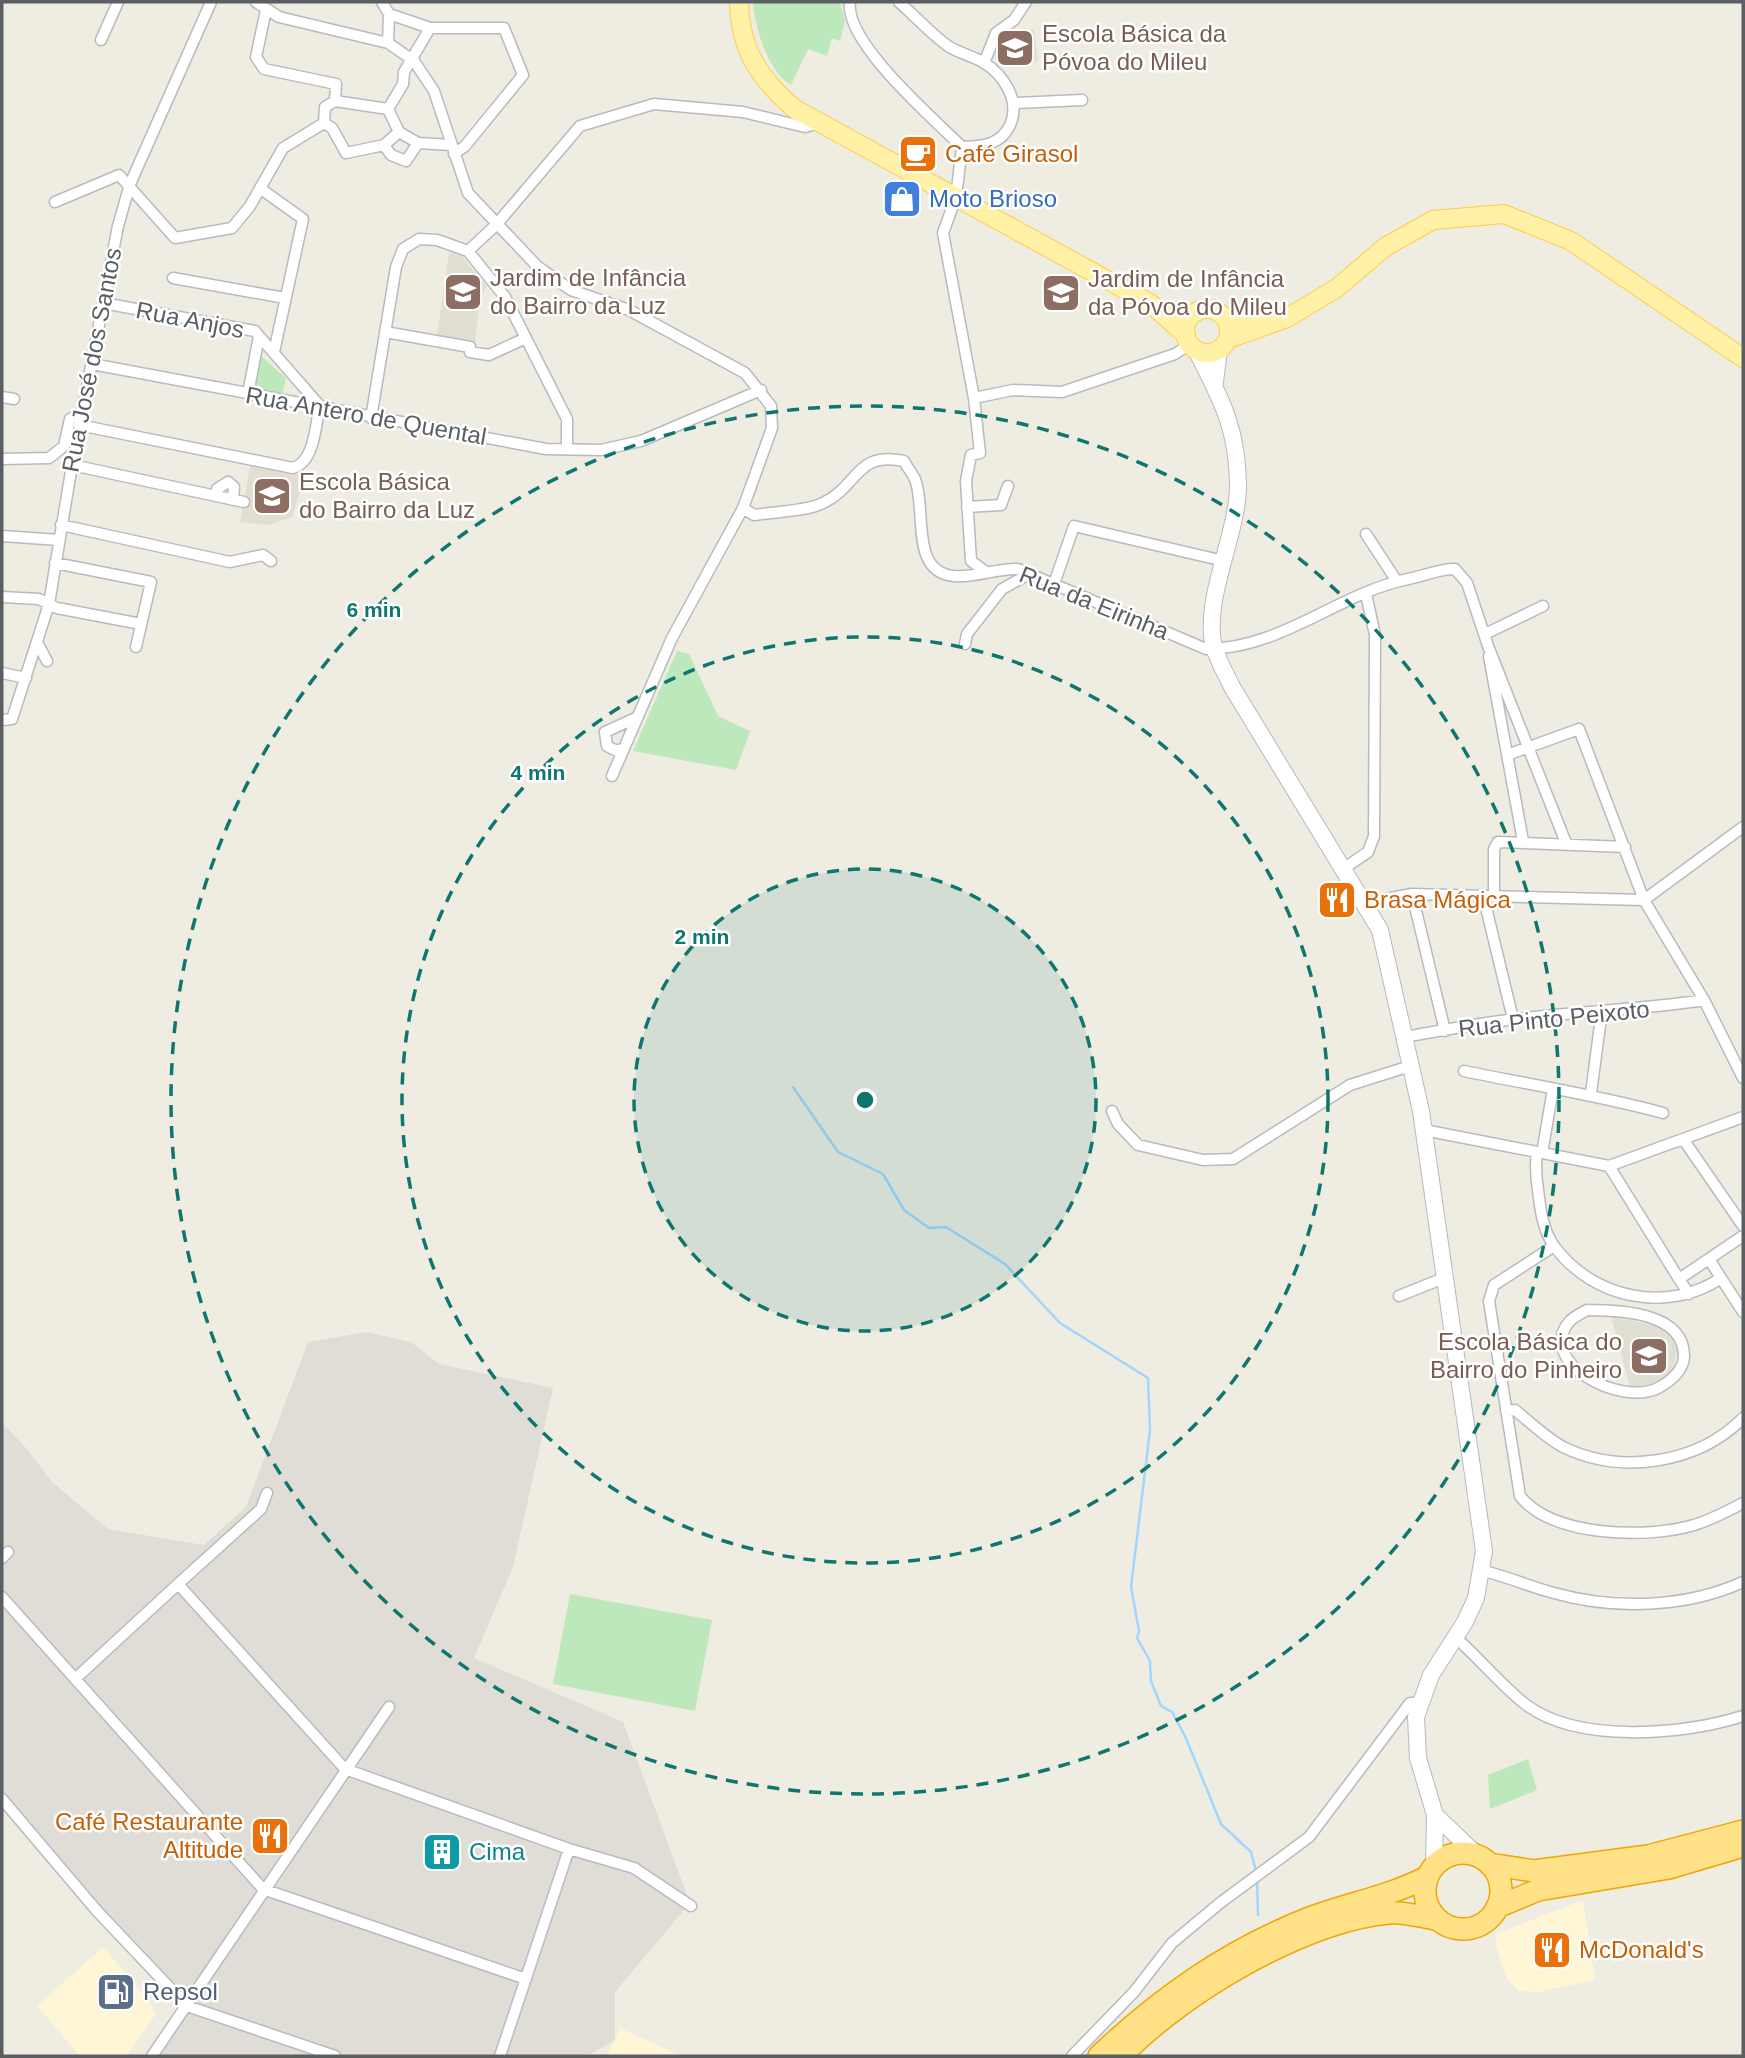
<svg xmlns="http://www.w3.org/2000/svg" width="1745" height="2058" viewBox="0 0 1745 2058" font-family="Helvetica,sans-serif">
	<rect width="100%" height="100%" fill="#efece2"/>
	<path fill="#fff6d6" d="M 1583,1900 L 1595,1980 L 1534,1993 L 1518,1990 L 1506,1977 L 1495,1942 L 1498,1933 Z
		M 103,1947 L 151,2004 L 155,2015 L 127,2056 L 80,2056 L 37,2006 Z
		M 620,2028 L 681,2056 L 607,2056 Z"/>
	<path fill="#dfddd6" d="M 366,1332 L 411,1342 L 439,1364 L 553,1388 L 513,1567 L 474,1658 L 623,1722 L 690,1903 L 615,1992 L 615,2040 L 587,2056 L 158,2056 L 187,2006 L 2,1799 L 2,1423 L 28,1450 L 51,1481 L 108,1529 L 204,1545 L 246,1507 L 308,1342 Z"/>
	<path fill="#e1ded2" d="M 1034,30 L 1038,61 L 998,65 L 993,52 L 999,38 L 1008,33 Z
		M 449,252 L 459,253 L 487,286 L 480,298 L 475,343 L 437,336 Z
		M 250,466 L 300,475 L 301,490 L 292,517 L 268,525 L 240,522 Z
		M 1611,1316 L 1657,1326 L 1671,1333 L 1677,1351 L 1673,1370 L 1667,1376 L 1651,1384 L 1630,1387 Z"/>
	<path fill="#bce8bc" d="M 753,2 L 840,2 L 845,21 L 840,41 L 832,38 L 827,56 L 808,49 L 791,85 C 767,70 755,28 753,2 Z
		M 261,356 L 286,378 L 282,395 L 253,389 Z
		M 677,651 L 689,654 L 718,716 L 750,731 L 736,770 L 633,751 Z
		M 570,1594 L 712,1620 L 695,1711 L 553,1684 Z
		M 1528,1759 L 1537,1790 L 1490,1809 L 1488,1775 Z"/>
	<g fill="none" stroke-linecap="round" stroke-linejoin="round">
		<path stroke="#a1d6ff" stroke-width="2.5" d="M 793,1087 L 838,1152 L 883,1174 L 904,1210 L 929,1228 L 946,1227 L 1005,1264 L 1060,1323 L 1148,1378 L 1150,1430 L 1131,1587 L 1139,1631 L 1137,1638 L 1150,1661 L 1151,1681 L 1161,1706 L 1172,1712 L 1185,1736 L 1221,1824 L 1251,1852 L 1256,1871
			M 1257,1878 L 1258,1915"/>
		<g stroke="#b7bac0" stroke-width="13">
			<path id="street" d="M 256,2 L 279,17 L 388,43 L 414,61 L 434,91 L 468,193 L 537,266 L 571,290 L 629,310 L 745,373 L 771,406 L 772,428 L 743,508 L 672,638 L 612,776
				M 382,2 L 389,14 L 388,43
				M 850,2 C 844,42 934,119 962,147 L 956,197 L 943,233 L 974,398 L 980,453 L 971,455 L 966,481 L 971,561 L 986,572
				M 899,2 C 915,16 931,34 948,46 C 959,53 972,56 983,62 C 1004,75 1022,102 1009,127 C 999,146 981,146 962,147
				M 389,14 L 430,28
				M 101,40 L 118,2
				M 984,63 L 996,33 L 1014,20 L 1026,2
				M 335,101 L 388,109 L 399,132 L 418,143
				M 1014,103 L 1082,100
				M 388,109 L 403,84 L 404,72 L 430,28 L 504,28 L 523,75 L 465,146 L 454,154
				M 324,123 L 332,128 L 346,153 L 384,145 L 399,132
				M 384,145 L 391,155 L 406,161 L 418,143 L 451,145
				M 261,189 L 303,219 L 274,352
				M 55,202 L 119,175 L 175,238 L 232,228 L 250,206 L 283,148 L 324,123 L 325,107 L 335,101 L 336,84 L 264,69 L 256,57 L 266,10
				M 468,251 L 496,225 L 580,126 L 654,104 L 743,112 L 805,127 L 819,123
				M 173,278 L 285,298
				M 103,303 L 255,331 L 259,336 L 248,394
				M 385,332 L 470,347 L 470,352 L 489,355 L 526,338
				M 92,364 L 546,449 L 601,450 L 641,441 L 761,390
				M 2,397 L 14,399
				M 974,398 L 1013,390 L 1062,392 L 1175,354 L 1191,343
				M 371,418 L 396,267 L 403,249 L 419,239 L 437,240 L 468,251 L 505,297 L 567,419 L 567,449
				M 79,425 L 293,468 C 315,461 315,426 320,406 L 259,336
				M 2,459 L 49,458 L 64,446 L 70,419 L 82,412
				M 72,465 L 244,502
				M 216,496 L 217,489 L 228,482 L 234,487 L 233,500
				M 967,507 L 1001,505 L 1008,486
				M 743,508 L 754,515 C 773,512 808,511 823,503 C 859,486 855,451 904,461 C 907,467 912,473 915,479 C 927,509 909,572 954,576 C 976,578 996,568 1018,569 L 1206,649 C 1281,649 1339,593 1408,579 C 1425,576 1437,569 1455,569 L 1467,583 L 1488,646 L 1566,843
				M 61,525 L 230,562 L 263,555 L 271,561
				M 1366,534 L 1396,580
				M 2,536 L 59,540
				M 55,563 L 151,582 L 136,647
				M 1054,584 L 1074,526 L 1224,561
				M 2,597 L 39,599 L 57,608 L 141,624
				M 1485,634 L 1543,606
				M 38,644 L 47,661
				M 965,644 L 967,634 L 1002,589 L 1029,574
				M 1489,656 L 1523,841
				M 2,673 L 26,678
				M 2,720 L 12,719 L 49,604 L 72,465 L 118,226 L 130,184 L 211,2
				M 624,748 L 617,751 L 607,746 L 605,732 L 638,717
				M 1507,755 L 1579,729 L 1644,900 L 1704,1000 L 1743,1078
				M 1343,869 L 1368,852 L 1374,836 L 1375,635 L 1366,594
				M 1412,894 L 1445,1031
				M 1483,895 L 1513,1019
				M 1494,895 L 1494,849 L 1498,842 L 1625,847
				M 1644,900 L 1743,827
				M 1364,903 L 1412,894 L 1644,900
				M 1403,1037 C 1441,1031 1478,1023 1516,1019 C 1579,1011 1641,1010 1704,1000
				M 1464,1071 C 1531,1085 1597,1095 1663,1113
				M 1591,1093 L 1602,1010
				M 1112,1111 L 1118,1124 L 1138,1145 L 1203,1160 L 1233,1159 L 1350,1085 L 1410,1066
				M 1424,1130 L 1609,1166
				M 1683,1139 L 1743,1226
				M 1537,1153 C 1535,1166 1536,1177 1538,1190 C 1540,1208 1543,1231 1554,1246 C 1593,1299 1668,1314 1721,1278 L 1709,1259
				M 1542,1153 L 1553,1089
				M 1554,1246 L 1494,1285 L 1489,1301 L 1520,1496 C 1551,1537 1648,1539 1694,1525 C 1711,1520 1727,1511 1743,1503
				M 1721,1278 L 1743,1312
				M 1679,1279 L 1609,1166 L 1743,1117
				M 1689,1294 L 1679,1279 L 1743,1236
				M 1399,1296 L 1444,1278
				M 1587,1310 C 1619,1310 1684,1312 1684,1356 C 1684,1370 1670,1382 1658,1388 C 1620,1407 1536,1362 1569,1322 C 1573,1317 1582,1313 1587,1310 Z
				M 1506,1411 L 1515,1410 C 1530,1422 1546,1438 1563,1447 C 1621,1475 1697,1464 1743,1418
				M 267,1493 L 261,1509 L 178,1584 L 345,1769 L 569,1849 L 500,2056
				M 2,1558 L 8,1552
				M 1483,1571 C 1507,1576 1530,1587 1554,1593 C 1614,1610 1686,1608 1743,1582
				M 2,1597 L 263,1889 L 526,1979
				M 1455,1637 C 1479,1658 1500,1684 1525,1704 C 1577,1744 1684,1735 1743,1716
				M 75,1679 L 178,1584
				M 2,1799 L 97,1911 L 187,2006 L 335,2056
				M 569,1849 L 634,1868 L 691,1906
				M 152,2056 L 389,1707
				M 1072,2056 L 1134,1992 L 1172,1943 L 1220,1903 L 1309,1837 L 1410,1703 L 1419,1703"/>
		</g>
		<g stroke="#b6b9c0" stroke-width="18">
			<path id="secondary" d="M 1195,348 C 1220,398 1237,425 1238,484 C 1239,532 1202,600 1214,647 C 1218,661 1226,674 1232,687 L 1380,930 L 1421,1111 L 1484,1551 L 1476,1598 L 1465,1622 L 1431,1675 L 1416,1717 L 1418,1758 L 1435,1815 L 1434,1866
				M 1215,382 L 1219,350
				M 1435,1815 L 1479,1857"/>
		</g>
		<g stroke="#fdcc4c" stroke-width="20">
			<path id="primary" d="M 739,2 C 740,49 759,79 795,109 L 1151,304 L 1186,335
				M1185 331a22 22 0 1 1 44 0a22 22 0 1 1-44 0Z
				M 1225,318 L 1277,318
				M 1228,339 L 1287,318 L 1337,288 L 1385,247 L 1433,220 L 1504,214 L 1571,241 L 1743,358"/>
		</g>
		<g stroke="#f0a600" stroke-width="24">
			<path id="highway" d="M1425 1891a38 38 0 1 1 76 0a38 38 0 1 1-76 0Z
				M 1489,1864 L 1534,1871 L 1648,1856 L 1743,1831
				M 1497,1907 L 1538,1890 L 1669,1868 L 1743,1846
				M 1099,2056 C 1161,1997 1227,1951 1307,1919 C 1348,1903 1386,1898 1427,1877
				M 1121,2056 C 1181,1994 1301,1922 1388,1913 C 1403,1911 1421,1917 1436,1919"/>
		</g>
		<use href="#street" stroke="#fff" stroke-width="10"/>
		<use href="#secondary" stroke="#fff" stroke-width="16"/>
		<use href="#primary" stroke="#fff1a6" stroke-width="18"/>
		<use href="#highway" stroke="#ffe188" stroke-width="21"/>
	</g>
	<circle cx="865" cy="1100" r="231" fill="#0f766e" fill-opacity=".12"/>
	<g fill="none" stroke="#0f766e" stroke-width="3.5" stroke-dasharray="12 9">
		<circle cx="865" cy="1100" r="231"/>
		<circle cx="865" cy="1100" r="463"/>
		<circle cx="865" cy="1100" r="694"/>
	</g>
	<defs>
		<g id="school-square" transform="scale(2.0125)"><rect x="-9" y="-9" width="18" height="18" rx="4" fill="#8d6e63" stroke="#fff"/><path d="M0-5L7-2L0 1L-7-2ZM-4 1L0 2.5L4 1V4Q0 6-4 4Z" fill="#fff"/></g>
		<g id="cafe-square" transform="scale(2.0125)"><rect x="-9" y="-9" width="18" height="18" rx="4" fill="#e8710a" stroke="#fff"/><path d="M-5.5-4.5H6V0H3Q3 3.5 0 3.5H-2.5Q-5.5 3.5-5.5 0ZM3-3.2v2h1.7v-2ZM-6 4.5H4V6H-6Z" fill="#fff"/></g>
		<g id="shop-square" transform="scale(2.0125)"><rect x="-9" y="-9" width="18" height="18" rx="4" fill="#3f7fe0" stroke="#fff"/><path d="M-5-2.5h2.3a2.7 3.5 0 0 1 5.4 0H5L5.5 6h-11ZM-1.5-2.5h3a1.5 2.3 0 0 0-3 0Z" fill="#fff"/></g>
		<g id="restaurant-square" transform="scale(2.0125)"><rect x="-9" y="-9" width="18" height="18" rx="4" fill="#e8710a" stroke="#fff"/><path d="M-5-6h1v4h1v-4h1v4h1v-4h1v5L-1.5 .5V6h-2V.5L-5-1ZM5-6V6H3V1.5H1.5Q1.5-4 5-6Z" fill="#fff"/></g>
		<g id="building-square" transform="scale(2.0125)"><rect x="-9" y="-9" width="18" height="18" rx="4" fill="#0f9aa8" stroke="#fff"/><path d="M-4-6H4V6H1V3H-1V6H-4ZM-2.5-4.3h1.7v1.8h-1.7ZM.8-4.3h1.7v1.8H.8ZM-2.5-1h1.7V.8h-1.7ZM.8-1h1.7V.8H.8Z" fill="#fff"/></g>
		<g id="fuel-square" transform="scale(2.0125)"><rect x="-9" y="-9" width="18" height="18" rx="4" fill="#5c6f8a" stroke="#fff"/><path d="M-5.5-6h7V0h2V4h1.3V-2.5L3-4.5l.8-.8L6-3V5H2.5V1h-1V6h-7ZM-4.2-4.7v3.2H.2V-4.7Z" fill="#fff"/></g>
	</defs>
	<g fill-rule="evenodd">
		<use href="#school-square" x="1015" y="48"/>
		<use href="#cafe-square" x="918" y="154"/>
		<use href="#shop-square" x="902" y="199"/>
		<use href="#school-square" x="463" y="292"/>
		<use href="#school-square" x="1061" y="293"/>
		<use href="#school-square" x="272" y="496"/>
		<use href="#restaurant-square" x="1337" y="900"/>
		<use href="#school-square" x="1649" y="1356"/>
		<use href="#restaurant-square" x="270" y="1836"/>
		<use href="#building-square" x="442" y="1852"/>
		<use href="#restaurant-square" x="1552" y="1950"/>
		<use href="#fuel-square" x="116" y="1992"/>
	</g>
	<g text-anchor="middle" stroke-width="5" stroke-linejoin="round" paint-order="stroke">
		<g font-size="24" fill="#785e54" stroke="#fff" text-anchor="start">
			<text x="1042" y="42">Escola Básica da<tspan x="1042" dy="28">Póvoa do Mileu</tspan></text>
			<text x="490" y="286">Jardim de Infância<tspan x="490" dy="28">do Bairro da Luz</tspan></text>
			<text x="1088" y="287">Jardim de Infância<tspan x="1088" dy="28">da Póvoa do Mileu</tspan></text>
			<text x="299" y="490">Escola Básica<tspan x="299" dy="28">do Bairro da Luz</tspan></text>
			<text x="1622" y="1350" text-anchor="end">Escola Básica do<tspan x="1622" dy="28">Bairro do Pinheiro</tspan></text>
		</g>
		<g font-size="24" fill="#c56008" stroke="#fff" text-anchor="start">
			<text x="945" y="162">Café Girasol</text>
			<text x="1364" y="908">Brasa Mágica</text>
			<text x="243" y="1830" text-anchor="end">Café Restaurante<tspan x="243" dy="28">Altitude</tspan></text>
			<text x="1579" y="1958">McDonald's</text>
		</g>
		<g font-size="24" fill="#366cbe" stroke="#fff" text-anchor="start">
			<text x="929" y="207">Moto Brioso</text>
		</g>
		<g font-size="24" fill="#5a5f64" stroke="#fff">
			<text transform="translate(190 320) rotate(11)" y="8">Rua Anjos</text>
			<text transform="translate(92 360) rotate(-79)" y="8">Rua José dos Santos</text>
			<text transform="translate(366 416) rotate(10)" y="8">Rua Antero de Quental</text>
			<text transform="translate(1094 603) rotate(22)" y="8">Rua da Eirinha</text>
			<text transform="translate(1554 1019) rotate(-6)" y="8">Rua Pinto Peixoto</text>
		</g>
		<g font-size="24" fill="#0d838f" stroke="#fff" text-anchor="start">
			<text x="469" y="1860">Cima</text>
		</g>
		<g font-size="24" fill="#4e5e75" stroke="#fff" text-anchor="start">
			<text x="143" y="2000">Repsol</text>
		</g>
	</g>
	<circle cx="865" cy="1100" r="10" fill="#0f766e" stroke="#fff" stroke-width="3.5"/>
	<g font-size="21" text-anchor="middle" font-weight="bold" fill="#0f766e" stroke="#fff" stroke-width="5" stroke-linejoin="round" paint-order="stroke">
		<text x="374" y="617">6 min</text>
		<text x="538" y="780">4 min</text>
		<text x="702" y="944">2 min</text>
	</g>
	<rect width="1745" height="2058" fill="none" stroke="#5a5f64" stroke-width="7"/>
</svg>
